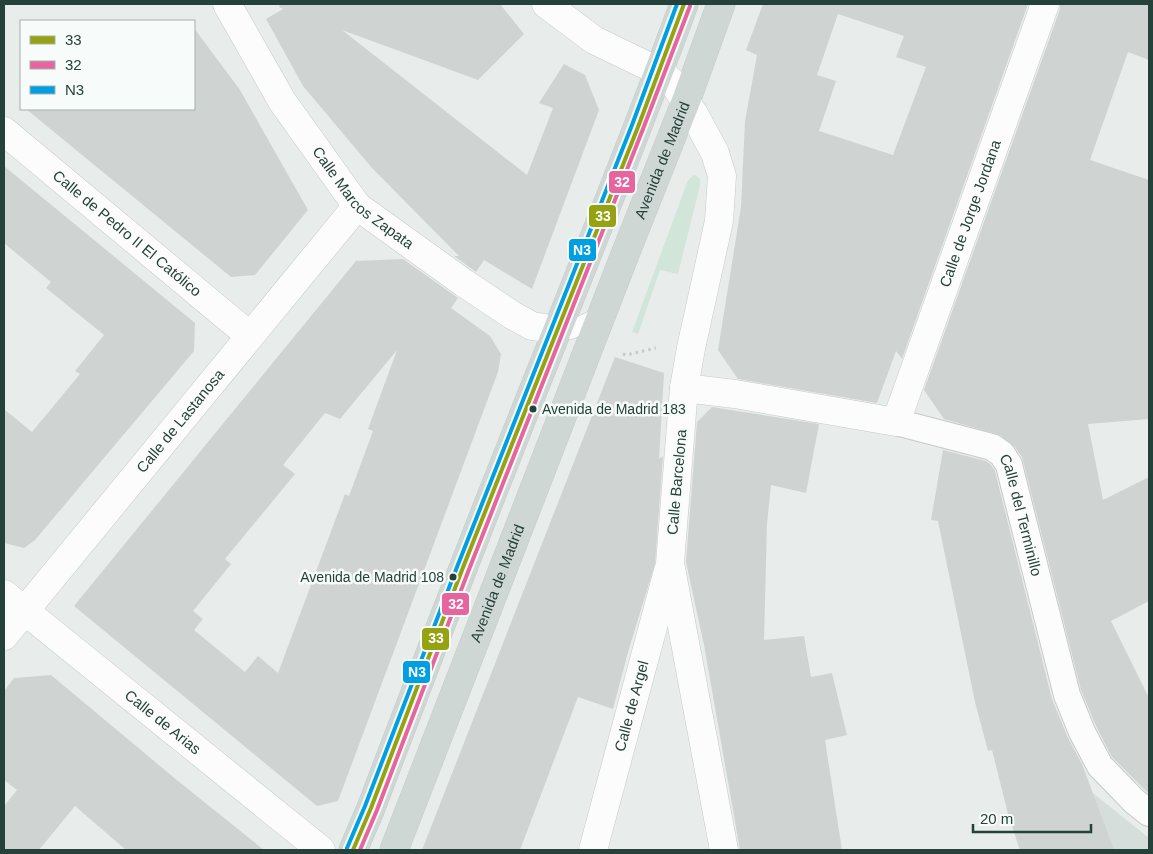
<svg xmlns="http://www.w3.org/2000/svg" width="1153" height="854" viewBox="0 0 1153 854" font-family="Helvetica,sans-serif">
	<rect width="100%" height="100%" fill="#e8edeb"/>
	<path fill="#d6dedb" d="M 1093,793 L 1149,838 L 1149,850 L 1020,850 L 1008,814 Z"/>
	<path fill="#d1e6d8" d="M 694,175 C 701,177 701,180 700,186 L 678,274 L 660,270 L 638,334 L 632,332 L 688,180 Z"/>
	<path fill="#cfd4d2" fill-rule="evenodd" d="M 280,4 L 500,4 L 524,34 L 478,80 L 342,30 L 527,175 L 553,108 L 539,103 L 564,64 L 585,75 L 599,110 L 532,289 L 484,260 L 476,272 L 454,256 L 459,256 L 372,168 L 303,86 L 266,19 L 283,9 L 279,7 Z
		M 763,4 L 1028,4 L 902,359 L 896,351 L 877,403 L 738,379 L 718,350 L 741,207 L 745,121 L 757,55 L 746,50 ZM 838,14 L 904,36 L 896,57 L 926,67 L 893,155 L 819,131 L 836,81 L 817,75 Z
		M 1060,4 L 1149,4 L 1149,60 L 1128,52 L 1090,160 L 1149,180 L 1149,419 L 1088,424 L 1103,500 L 1149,477 L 1149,601 L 1111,621 L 1149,698 L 1149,794 L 1112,757 L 1096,726 L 1081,690 L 1022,457 L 1014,446 L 1000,435 L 944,419 L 924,390 L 1060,9 Z
		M 194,28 L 240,90 L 308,210 L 255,275 L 231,277 L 26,109 L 194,109 Z
		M 4,166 L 195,323 L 194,351 L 35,540 L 24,548 L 4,543 L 4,409 L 32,432 L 80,374 L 75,371 L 104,335 L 46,288 L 51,282 L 4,243 Z
		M 403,259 L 458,298 L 451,308 L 490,336 L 501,354 L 498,372 L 338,801 L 317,806 L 74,606 L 356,261 ZM 397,350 L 368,429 L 373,431 L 349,496 L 345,494 L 278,673 L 258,656 L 245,672 L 194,630 L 203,619 L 193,611 L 231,564 L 225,559 L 295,474 L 283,465 L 325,413 L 340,419 Z
		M 615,357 L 664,373 L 659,459 L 663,456 L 655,564 L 628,652 L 613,709 L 578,697 L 520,850 L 422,850 Z
		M 712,407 L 819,424 L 806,493 L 771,485 L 767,524 L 764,640 L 804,636 L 811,677 L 832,673 L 847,735 L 825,740 L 842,850 L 740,850 L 704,645 L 686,562 L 697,422 Z
		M 943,450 L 986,461 L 991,465 L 995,471 L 1052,699 L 1068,738 L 1082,764 L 1114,850 L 1020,850 L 1008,814 L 992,750 L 988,751 L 975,702 L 938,521 L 931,520 Z
		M 51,675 L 178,781 L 264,850 L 126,850 L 75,806 L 39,850 L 4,850 L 4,806 L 17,790 L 4,780 L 4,691 L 14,678 Z"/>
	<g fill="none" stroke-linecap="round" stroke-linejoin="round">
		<g stroke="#c5cac8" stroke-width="19">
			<path id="service" d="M 557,330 L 571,330 L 602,315"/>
		</g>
		<g stroke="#c5cac8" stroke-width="28">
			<g id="pedestrian">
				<path id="s1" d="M 896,422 L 992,447 L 1002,454 L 1009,465 L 1067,695 L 1082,732 L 1100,766 L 1134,801 L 1149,813"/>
			</g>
		</g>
		<g stroke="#c5cac8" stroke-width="29">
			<g id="minor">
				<path id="s2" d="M 227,4 L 282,101 L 357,206 L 464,283 L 512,315 L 532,326 L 557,330"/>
				<path d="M 546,4 L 594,40 L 660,72 L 674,84 L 694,114 L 715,153 L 722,176 L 719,221 L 691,348 L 684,388 L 670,563 L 724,850"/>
				<path id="s3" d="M 4,131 L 250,336"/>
				<path id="s4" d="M 684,388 L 735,394 L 896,422 L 1045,4"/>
				<path id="s5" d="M 4,594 L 321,850"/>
				<path id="s6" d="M 4,636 L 357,206"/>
				<path id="s7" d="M 593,850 L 668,571"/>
			</g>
		</g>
		<g stroke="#c3ccc9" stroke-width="29">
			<g id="primary">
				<path d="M 353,850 L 371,808 C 431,649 493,490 557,331 C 600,222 644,114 684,4"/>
				<path id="s8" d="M 394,850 L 624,257 L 686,101 L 721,4"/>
			</g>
		</g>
		<path stroke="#c3ccca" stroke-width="3" stroke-dasharray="2.5 4" stroke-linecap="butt" d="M 623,354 L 626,355 L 656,348"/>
		<use href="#service" stroke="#fcfcfc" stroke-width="18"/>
		<use href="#pedestrian" stroke="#fcfcfc" stroke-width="26"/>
		<use href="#minor" stroke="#fcfcfc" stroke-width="28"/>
		<use href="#primary" stroke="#cfd7d5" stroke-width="28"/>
		<g stroke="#f7fbf9" stroke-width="8">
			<path id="bus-1" d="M 353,850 L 371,808 L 462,570 L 638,127 L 684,4"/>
		</g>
		<g stroke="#f7fbf9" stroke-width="8">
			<path id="bus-2" d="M 360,850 L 377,810 L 468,572 L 643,129 L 690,6"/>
		</g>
		<g stroke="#f7fbf9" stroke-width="8">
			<path id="bus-3" d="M 347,848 L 365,806 L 457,567 L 632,125 L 677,4"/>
		</g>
		<use href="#bus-1" stroke="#95a312" stroke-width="4"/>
		<use href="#bus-2" stroke="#e6659f" stroke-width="4"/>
		<use href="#bus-3" stroke="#009fe3" stroke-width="4"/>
	</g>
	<g fill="#24423a" stroke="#f7fbf9" stroke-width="2">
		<circle cx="533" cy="409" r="4.5"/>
		<circle cx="453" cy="577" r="4.5"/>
	</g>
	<g text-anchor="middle" stroke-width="5" stroke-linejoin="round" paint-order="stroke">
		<g font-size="14" fill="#24423a" stroke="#f7fbf9" text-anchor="start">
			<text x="542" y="414">Avenida de Madrid 183</text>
			<text x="444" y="582" text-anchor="end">Avenida de Madrid 108</text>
		</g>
		<g font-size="15" fill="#24423a" stroke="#f7fbf9">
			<text dy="5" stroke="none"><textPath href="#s8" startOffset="740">Avenida de Madrid</textPath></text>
			<text dy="5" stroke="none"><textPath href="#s2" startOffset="239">Calle Marcos Zapata</textPath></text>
			<text dy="5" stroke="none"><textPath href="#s4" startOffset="436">Calle de Jorge Jordana</textPath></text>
			<text dy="5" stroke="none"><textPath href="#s3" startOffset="160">Calle de Pedro II El Católico</textPath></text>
			<text dy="5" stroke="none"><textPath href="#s6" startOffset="278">Calle de Lastanosa</textPath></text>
			<text transform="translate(677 482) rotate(-85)" y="5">Calle Barcelona</text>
			<text dy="5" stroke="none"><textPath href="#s1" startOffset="176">Calle del Terminillo</textPath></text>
			<text dy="5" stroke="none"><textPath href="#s8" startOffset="286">Avenida de Madrid</textPath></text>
			<text dy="5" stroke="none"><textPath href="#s7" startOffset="149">Calle de Argel</textPath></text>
			<text dy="5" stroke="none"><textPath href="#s5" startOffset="204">Calle de Arias</textPath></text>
		</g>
	</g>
	<g stroke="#f7fbf9" stroke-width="2">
		<rect x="608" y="170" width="28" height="24" rx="5" fill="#e6659f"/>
		<rect x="588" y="204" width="29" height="24" rx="5" fill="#95a312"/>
		<rect x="568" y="238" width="29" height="24" rx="5" fill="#009fe3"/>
		<rect x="441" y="592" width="29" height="24" rx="5" fill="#e6659f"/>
		<rect x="421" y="627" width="29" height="24" rx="5" fill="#95a312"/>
		<rect x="402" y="660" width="29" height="24" rx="5" fill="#009fe3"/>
	</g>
	<g font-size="14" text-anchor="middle" font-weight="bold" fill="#fff">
		<text x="622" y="187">32</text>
		<text x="603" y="221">33</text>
		<text x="582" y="255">N3</text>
		<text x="456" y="609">32</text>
		<text x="436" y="643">33</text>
		<text x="417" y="677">N3</text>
	</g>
	<rect width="1153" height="854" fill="none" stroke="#24423a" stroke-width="10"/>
	<rect x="20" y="20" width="175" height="90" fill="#f7fbf9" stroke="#a3b1ad"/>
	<rect x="30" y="36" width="25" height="8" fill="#95a312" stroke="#a3b1ad"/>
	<text x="65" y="45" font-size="15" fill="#24423a">33</text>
	<rect x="30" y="61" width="25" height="8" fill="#e6659f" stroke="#a3b1ad"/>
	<text x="65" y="70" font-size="15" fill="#24423a">32</text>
	<rect x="30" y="86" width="25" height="8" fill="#009fe3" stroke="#a3b1ad"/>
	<text x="65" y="95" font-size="15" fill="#24423a">N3</text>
	<path d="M973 824v8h118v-8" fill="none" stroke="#24423a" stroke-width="2.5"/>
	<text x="980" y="824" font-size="15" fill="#24423a" stroke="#f7fbf9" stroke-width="4" paint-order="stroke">20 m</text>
</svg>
